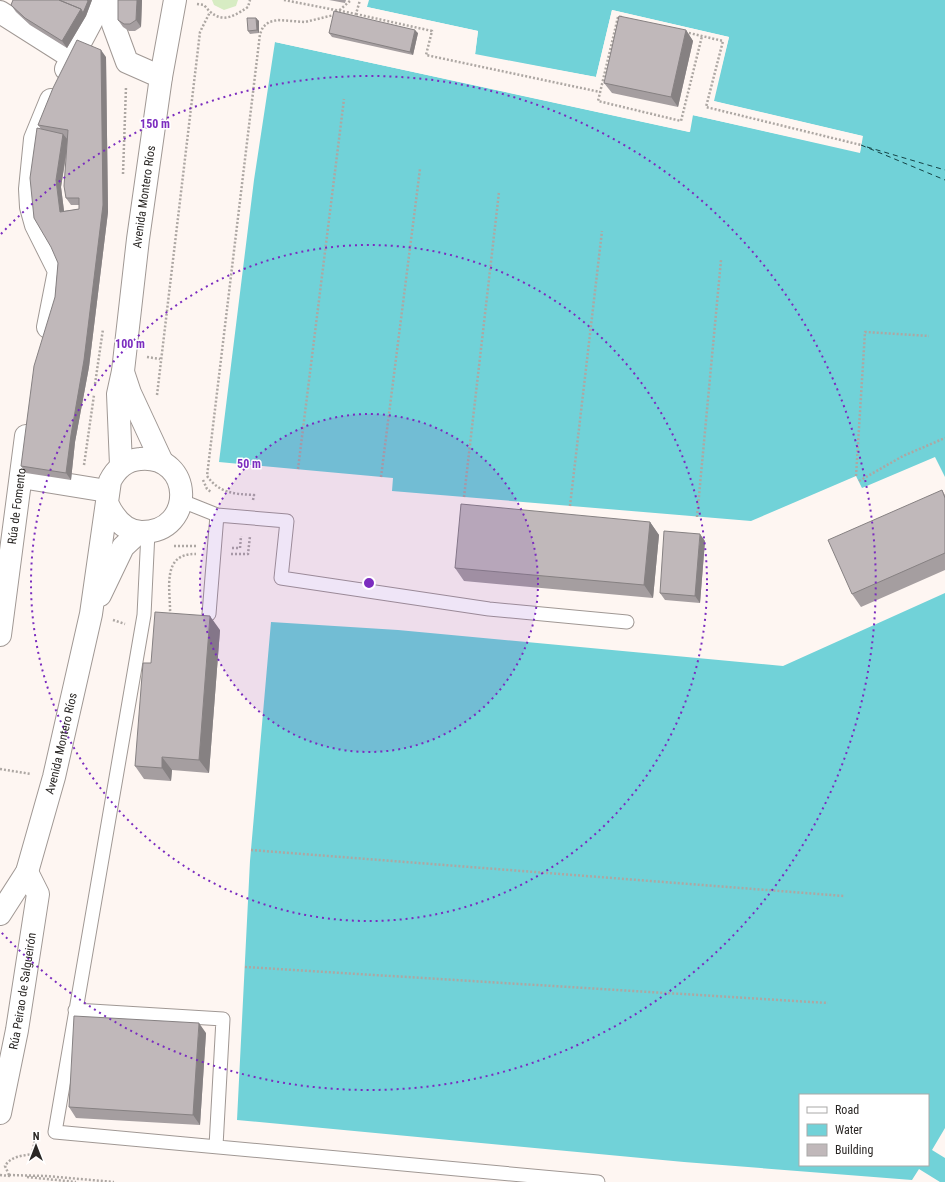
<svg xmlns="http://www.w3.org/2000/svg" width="945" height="1182" viewBox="0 0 945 1182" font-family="'Roboto Condensed',sans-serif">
	<rect width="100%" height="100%" fill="#fef6f2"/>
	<path fill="#d7ecc3" d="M 212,0 L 238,0 L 236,6 L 224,10 L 214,5 Z"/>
	<path fill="#71d2d8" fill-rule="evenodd" d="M 369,0 L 945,0 L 945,477 L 935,457 L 862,488 L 856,476 L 751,521 L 392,491 L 393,478 L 219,462 L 254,180 L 275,42 L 689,132 L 692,115 L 860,152 L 862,136 L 713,101 L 729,37 L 612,10 L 596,77 L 475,54 L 478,31 L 367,7 Z
		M 945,593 L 945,1128 L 932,1150 L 945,1158 L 945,1182 L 940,1182 L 919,1169 L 912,1180 L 684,1162 L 237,1120 L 250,861 L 271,622 L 398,630 L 783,666 ZM 800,1095 L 928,1095 L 928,1165 L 800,1165 Z"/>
	<path fill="#fef6f2" d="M 367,7 L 478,31 L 475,55 L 596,77 L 612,10 L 729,37 L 714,101 L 863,136 L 860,153 L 693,115 L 690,132 L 275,42 L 278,41 L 688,129 L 691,115 L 693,113 L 858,150 L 860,137 L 712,102 L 727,38 L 613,12 L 598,77 L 596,79 L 474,56 L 473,54 L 476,33 L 367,9 L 365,8 Z"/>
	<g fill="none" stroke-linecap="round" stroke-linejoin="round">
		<path stroke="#154245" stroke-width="1" stroke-dasharray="5 4" stroke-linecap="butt" d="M 861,145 L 945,180
			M 867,147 L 945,170"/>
		<g stroke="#a09894" stroke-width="15">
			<path id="lane" d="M 182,501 L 217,515 L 287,521 L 281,578 L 489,609 L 627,622
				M 148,532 L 144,615 L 55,1132 L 598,1182
				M 209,614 L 217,515
				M 75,1010 L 223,1019 L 216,1146"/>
		</g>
		<g stroke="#a09894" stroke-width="24">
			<g id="street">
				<path d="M 113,0 L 113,24 L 127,62 L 161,77"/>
				<path d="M 0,12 L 71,57"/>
				<path d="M 66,69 L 98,9 L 113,7"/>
				<path d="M 48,327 L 59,271 L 36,225 L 31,207 L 30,189 L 35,139 L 51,100"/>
				<path d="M 21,477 L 107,491"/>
				<path id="s1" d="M 0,635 L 26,436"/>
				<path id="s2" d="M 0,1113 L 17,1030 L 38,894 L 27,872"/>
			</g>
		</g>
		<g stroke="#a09894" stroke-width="24">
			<g id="primary">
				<path d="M 123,372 L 130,393 L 162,462"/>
				<path id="s3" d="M 121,465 L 118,394 L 123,371 L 138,239 L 161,77 L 175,0"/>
				<path d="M 100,595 L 123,547 L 139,532"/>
				<path id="s4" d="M 0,914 L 27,872 L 54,777 L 91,614 L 110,481 C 116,469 126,460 140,459 C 193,454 196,532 142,532 C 124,532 114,518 107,503"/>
			</g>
		</g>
		<path stroke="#ada7a3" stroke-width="2.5" stroke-dasharray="2 2" stroke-linecap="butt" d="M 284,0 L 356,14 L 360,0
			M 197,4 L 204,5 C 219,24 230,19 248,7 L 250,0
			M 356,14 L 432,31 L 426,55 L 600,92
			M 622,17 L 618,17 L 598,101 L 681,121 L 702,36
			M 685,32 L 723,41 L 706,107 L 861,145
			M 123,174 L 126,87
			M 147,357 L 160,359
			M 95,384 L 103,329
			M 157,395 L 200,32 L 210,12
			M 84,465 L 94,395
			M 298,469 L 344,99
			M 856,476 L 865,332 L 929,336
			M 381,477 L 420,169
			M 203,480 L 207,489 L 211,492
			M 859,481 L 903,456 L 945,438
			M 464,497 L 499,192
			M 253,500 L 254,495 C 234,494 219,493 207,476 L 260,34 L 263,27 L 269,22 L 278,20 L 305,22 L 334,15 L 351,0
			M 570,506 L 602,231
			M 697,517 L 721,260
			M 174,546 L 197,546
			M 232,548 L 240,548 L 241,536
			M 231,554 L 248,554 L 250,536
			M 170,615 C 171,591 160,553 196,554
			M 113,620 L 125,624
			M 0,769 L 31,774
			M 251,850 L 844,896
			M 245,967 L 828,1003
			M 0,1175 L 10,1176
			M 9,1175 L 5,1166 C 11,1156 22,1156 32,1154 L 36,1134
			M 9,1175 L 46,1176 L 114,1182
			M 27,1177 L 76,1182"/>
		<use href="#lane" stroke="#fff" stroke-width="13"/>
		<use href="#street" stroke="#fff" stroke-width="22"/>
		<use href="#primary" stroke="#fff" stroke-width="22"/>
	</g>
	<path fill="#a59ea0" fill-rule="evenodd" d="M 13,0 L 92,0 L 86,16 L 67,48 L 30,25 L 16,12 L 11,5 Z
		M 142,0 L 141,27 L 135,31 L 129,31 L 123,27 L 118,20 Z
		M 329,0 L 346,0 L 345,3 Z
		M 256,18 L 259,21 L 259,33 L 250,34 L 248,31 Z
		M 686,30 L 693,41 L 678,107 L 612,93 L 604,83 Z
		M 329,33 L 418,33 L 413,55 L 332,37 Z
		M 106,57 L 108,212 L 89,367 L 75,442 L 71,480 L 26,473 L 21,466 L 55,297 L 58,263 L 41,129 L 38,125 ZM 67,151 L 66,198 L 71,205 L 79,205 L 79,209 L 64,211 L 61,187 Z
		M 942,490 L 945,495 L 945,570 L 861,607 L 852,594 Z
		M 650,522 L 659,535 L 653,598 L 464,581 L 455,568 Z
		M 705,541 L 700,603 L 665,600 L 660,593 Z
		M 220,630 L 209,773 L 172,770 L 171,781 L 144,779 L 135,766 L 151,663 Z
		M 206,1033 L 200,1125 L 76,1118 L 69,1107 Z"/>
	<path fill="#868182" d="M 88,0 L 92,0 L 86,16 L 67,48 L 62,41 L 81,9 L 88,1 Z
		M 137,0 L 142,0 L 141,27 L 136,20 Z
		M 256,18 L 259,21 L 259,33 L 257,30 Z
		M 415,30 L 418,33 L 413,55 L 410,52 Z
		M 686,30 L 693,41 L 678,107 L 671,97 Z
		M 101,50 L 106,57 L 108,212 L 89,367 L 75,442 L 71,480 L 66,473 Z
		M 63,134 L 68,140 L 61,187 L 65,219 L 60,212 L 56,180 Z
		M 650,522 L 659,535 L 653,598 L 644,585 Z
		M 700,534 L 705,541 L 700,603 L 695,596 Z
		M 210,616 L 220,630 L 209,773 L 199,760 Z
		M 162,757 L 172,770 L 171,781 L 162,768 Z
		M 199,1023 L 206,1033 L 200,1125 L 193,1115 Z"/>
	<path fill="#c0b8ba" stroke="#868182" d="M 13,0 L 59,0 L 81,9 L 62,41 L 25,18 L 11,5 Z
		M 59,0 L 87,0 L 88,1 L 83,13 L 81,9 Z
		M 118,0 L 137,0 L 136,20 L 130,24 L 124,24 L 118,20 Z
		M 334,11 L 415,30 L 410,52 L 329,33 Z
		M 619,16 L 686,30 L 671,97 L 604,83 Z
		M 247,18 L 256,18 L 257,30 L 248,31 Z
		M 77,40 L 101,50 L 103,205 L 84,360 L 71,435 L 66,473 L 21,466 L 34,366 L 55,297 L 58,263 L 51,247 L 34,218 L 30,178 L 37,128 L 63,134 L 56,180 L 60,212 L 79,209 L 79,198 L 66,198 L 64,186 L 68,130 L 38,125 L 53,88 Z
		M 942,490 L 945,498 L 945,553 L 852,594 L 828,540 Z
		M 461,504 L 650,522 L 644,585 L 455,568 Z
		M 664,531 L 700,534 L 695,596 L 660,593 Z
		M 155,612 L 210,616 L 199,760 L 162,757 L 162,768 L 135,766 L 143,663 L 151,663 Z
		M 74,1016 L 199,1023 L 193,1115 L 69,1107 Z"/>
	<circle cx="369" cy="583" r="169" fill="#7b2cbf" fill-opacity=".12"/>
	<g fill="none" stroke="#7b2cbf" stroke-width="2" stroke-dasharray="2 4">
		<circle cx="369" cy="583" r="169"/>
		<circle cx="369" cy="583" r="338"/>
		<path d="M1 234A507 507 0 1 1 1 932"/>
	</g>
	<g text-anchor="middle" stroke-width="3" stroke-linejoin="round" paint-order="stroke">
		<g font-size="12" fill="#2a2725" stroke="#fff">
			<text dy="4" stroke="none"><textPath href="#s3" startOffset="270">Avenida Montero Ríos</textPath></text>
			<text dy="4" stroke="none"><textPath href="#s1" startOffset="130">Rúa de Fomento</textPath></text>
			<text dy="4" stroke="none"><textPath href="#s4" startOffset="183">Avenida Montero Ríos</textPath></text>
			<text dy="4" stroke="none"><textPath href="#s2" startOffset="124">Rúa Peirao de Salgueirón</textPath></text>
		</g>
	</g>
	<circle cx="369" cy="583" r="6" fill="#7b2cbf" stroke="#fff" stroke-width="2"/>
	<g font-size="12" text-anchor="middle" font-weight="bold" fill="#7b2cbf" stroke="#fff" stroke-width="3" stroke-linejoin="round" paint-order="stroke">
		<text x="155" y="128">150 m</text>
		<text x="130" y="348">100 m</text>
		<text x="249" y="468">50 m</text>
	</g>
	<rect x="799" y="1094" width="130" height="72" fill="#ffffff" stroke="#aaa9a8"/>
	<rect x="807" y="1107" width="20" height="6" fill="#ffffff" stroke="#aaa9a8"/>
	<text x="835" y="1114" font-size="12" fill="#2a2725">Road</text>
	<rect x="807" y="1124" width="20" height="12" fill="#71d2d8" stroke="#aaa9a8"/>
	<text x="835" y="1134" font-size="12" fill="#2a2725">Water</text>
	<rect x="807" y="1144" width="20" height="12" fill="#c0b8ba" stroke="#aaa9a8"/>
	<text x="835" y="1154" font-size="12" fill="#2a2725">Building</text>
	<g transform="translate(36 1146)" stroke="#ffffff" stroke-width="3" paint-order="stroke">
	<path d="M0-3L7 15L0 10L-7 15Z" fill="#2a2725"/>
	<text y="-6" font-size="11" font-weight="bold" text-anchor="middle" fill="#2a2725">N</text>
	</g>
</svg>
